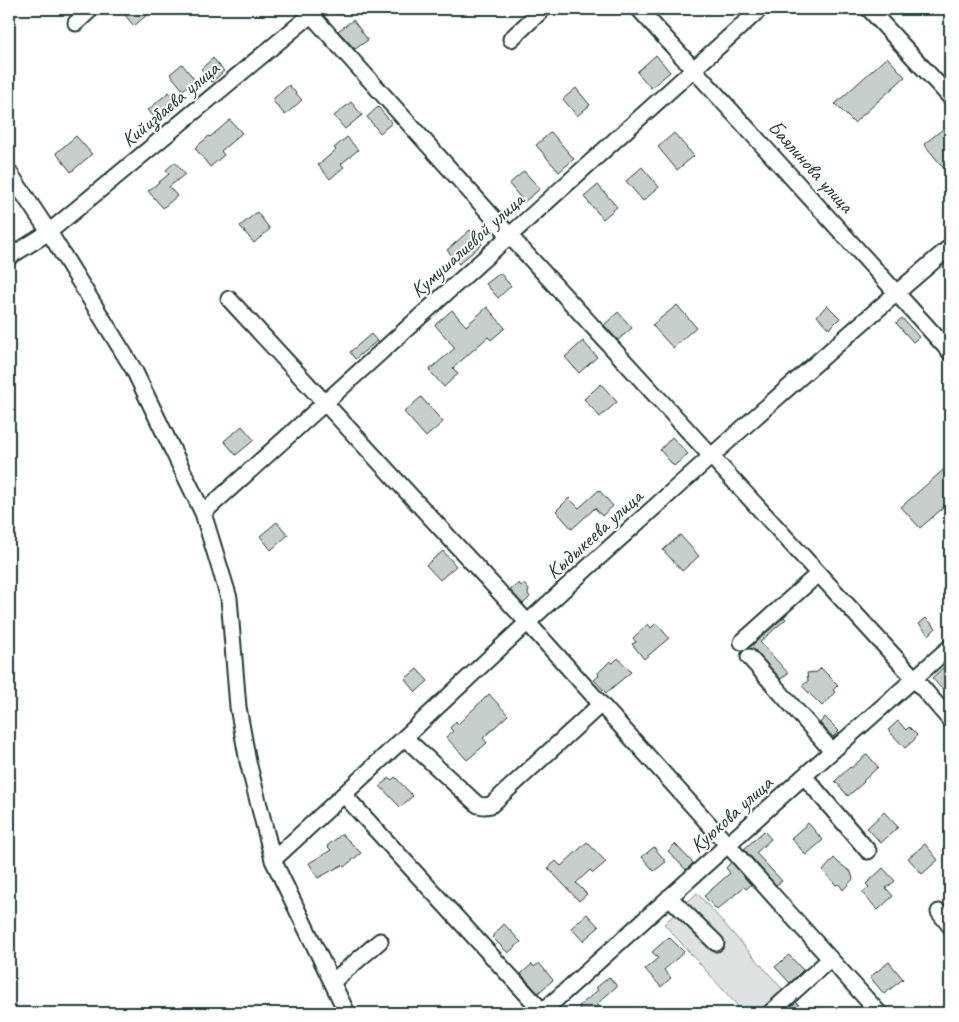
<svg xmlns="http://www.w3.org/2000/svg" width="959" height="1022" viewBox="0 0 959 1022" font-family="Caveat,sans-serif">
	<rect width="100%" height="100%" fill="#fff"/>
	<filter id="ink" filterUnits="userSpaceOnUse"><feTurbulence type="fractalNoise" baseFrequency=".02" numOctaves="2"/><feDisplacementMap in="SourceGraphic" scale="10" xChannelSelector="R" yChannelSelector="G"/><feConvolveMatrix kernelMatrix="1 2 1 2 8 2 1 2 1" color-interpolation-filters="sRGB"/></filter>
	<g filter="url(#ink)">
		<path fill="#dee3e2" stroke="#7e908b" d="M 697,893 L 786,993 L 762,1013 L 744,1013 L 664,924 Z"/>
		<path fill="#c7cfcc" stroke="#1f3d34" d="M 120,9 L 154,9 L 134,26 Z
			M 353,20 L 368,40 L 355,49 L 338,31 Z
			M 656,55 L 670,72 L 651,88 L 637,72 Z
			M 887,57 L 905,77 L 854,123 L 835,104 Z
			M 213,58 L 224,71 L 212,82 L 201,69 Z
			M 182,64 L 195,80 L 183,90 L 170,74 Z
			M 289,85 L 302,100 L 285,115 L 272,100 Z
			M 576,88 L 590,105 L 577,116 L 563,99 Z
			M 169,92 L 180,105 L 159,123 L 148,110 Z
			M 351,102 L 362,115 L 345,129 L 334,116 Z
			M 378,107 L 392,123 L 380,133 L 367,117 Z
			M 230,120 L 242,133 L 221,151 L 224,155 L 210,167 L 195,148 L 209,136 L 210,137 Z
			M 943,129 L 950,138 L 950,176 L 924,144 Z
			M 551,132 L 574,159 L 559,172 L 536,145 Z
			M 674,133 L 694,156 L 677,170 L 658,147 Z
			M 76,136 L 92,154 L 71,172 L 56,153 Z
			M 347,137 L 358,150 L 341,164 L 344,167 L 330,179 L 318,165 L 336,150 L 334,148 Z
			M 175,162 L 185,174 L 169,187 L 177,196 L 163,208 L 148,191 L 169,174 L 166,170 Z
			M 642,167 L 659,187 L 643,201 L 626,181 Z
			M 524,171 L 540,189 L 524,202 L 509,184 Z
			M 598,185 L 617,207 L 603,219 L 584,197 Z
			M 257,212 L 270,229 L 254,243 L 240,226 Z
			M 470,230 L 482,244 L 459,264 L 447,250 Z
			M 500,273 L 511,286 L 498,298 L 486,284 Z
			M 677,305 L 696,327 L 673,348 L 652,325 Z
			M 827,305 L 840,318 L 829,329 L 817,316 Z
			M 487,307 L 505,328 L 491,340 L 488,337 L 453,368 L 458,374 L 444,387 L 429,370 L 455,348 L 435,325 L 452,310 L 466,326 Z
			M 618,312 L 632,328 L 618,340 L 604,325 Z
			M 902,318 L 919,337 L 913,342 L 896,323 Z
			M 371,334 L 377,341 L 355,359 L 350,352 Z
			M 583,341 L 597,357 L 579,373 L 565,357 Z
			M 601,384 L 617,402 L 600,417 L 584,399 Z
			M 421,397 L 443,422 L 426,437 L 404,412 Z
			M 242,426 L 254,440 L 236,455 L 224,441 Z
			M 672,437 L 688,454 L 674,466 L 660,450 Z
			M 950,464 L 950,502 L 920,528 L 901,507 Z
			M 599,490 L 613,506 L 602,516 L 595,508 L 572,529 L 556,511 L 569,498 L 579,508 Z
			M 277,522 L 288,535 L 271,550 L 260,536 Z
			M 680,535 L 699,556 L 682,571 L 663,550 Z
			M 443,551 L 456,566 L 440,580 L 426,565 Z
			M 519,583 L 521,586 L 524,584 L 529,590 L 528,594 L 530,597 L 523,604 L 510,590 Z
			M 784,617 L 786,619 L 760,642 L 788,673 L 781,679 L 751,646 Z
			M 926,618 L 936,628 L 929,635 L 919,624 Z
			M 656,623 L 669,638 L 644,659 L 632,644 L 636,642 L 633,638 L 648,624 L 651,628 Z
			M 618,658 L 631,672 L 606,693 L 594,680 L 599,676 L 598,673 L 610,661 L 613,663 Z
			M 821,668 L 838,685 L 833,690 L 835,692 L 822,706 L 802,686 L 808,681 L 807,673 L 817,672 Z
			M 943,668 L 950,676 L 950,682 L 942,689 L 932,678 Z
			M 417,669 L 428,681 L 416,692 L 405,679 Z
			M 489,694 L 508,715 L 483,738 L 487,743 L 467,760 L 446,737 L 453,731 L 450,728 L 456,721 L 458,724 Z
			M 825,717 L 839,731 L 833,737 L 820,723 Z
			M 898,721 L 906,730 L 909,727 L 917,735 L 914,740 L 905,748 L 888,730 Z
			M 867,754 L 878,767 L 863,781 L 864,782 L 848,796 L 835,781 L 850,767 L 851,768 Z
			M 395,777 L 413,796 L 400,807 L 380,786 L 389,778 L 392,780 Z
			M 884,812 L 898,827 L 881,843 L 867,828 Z
			M 808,823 L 823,840 L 806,855 L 791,838 Z
			M 764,831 L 771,839 L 756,853 L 782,881 L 776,885 L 744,849 Z
			M 342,834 L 361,853 L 344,867 L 342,865 L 318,878 L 309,863 L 331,850 L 327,846 Z
			M 587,842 L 606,862 L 593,873 L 590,870 L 576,883 L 587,894 L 579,901 L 548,868 L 556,861 L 561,866 Z
			M 675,844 L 693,863 L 686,870 L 668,851 Z
			M 925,844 L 938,860 L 922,874 L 908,858 Z
			M 654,847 L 666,862 L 654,871 L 642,857 Z
			M 834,858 L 840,864 L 851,872 L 853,879 L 843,890 L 839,884 L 836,885 L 823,871 Z
			M 731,862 L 751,885 L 746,889 L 744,887 L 717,910 L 704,896 L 730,873 L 726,868 Z
			M 883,868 L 895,881 L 886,888 L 893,896 L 878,910 L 862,893 L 869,887 L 866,884 Z
			M 587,914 L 599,927 L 583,941 L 571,928 Z
			M 504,924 L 521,942 L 508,953 L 492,937 Z
			M 669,937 L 684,952 L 664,970 L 671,978 L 661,987 L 645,969 L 658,958 L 652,952 Z
			M 789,955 L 803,970 L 790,983 L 775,967 Z
			M 889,962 L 903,979 L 884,994 L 870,977 Z
			M 539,963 L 553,980 L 538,993 L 521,974 L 532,964 L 534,967 Z
			M 609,977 L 617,986 L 597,1004 L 606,1013 L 584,1013 L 578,1007 L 598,990 L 596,988 Z
			M 796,1002 L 806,1013 L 791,1013 L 788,1009 Z"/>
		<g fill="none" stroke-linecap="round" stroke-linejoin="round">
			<g stroke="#1f3d34" stroke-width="19">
				<path id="minor" d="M 306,9 L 509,235 L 914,678 L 950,720
					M 639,9 L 950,352
					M 869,9 L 950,97
					M 76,23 L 91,9
					M 511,39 L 543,9
					M 9,172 L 49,232 L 134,370 L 203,513 L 229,598 L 238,707 L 248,762 L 273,860 L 347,1013
					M 9,257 L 49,232 L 318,9
					M 229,299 L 528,623 L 879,1013
					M 203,513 L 760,9
					M 742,642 L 818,574
					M 749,657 L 832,751
					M 405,738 L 478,805 L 484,806 L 491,805 L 601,704
					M 804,776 L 868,851
					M 344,795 L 544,1013
					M 273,860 C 359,781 443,701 528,622 C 667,495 807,369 950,247
					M 669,897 L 716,943
					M 939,912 L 950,926
					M 332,982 L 380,941
					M 541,1013 L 804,776 L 950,647
					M 770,1013 L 830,959"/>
			</g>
			<use href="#minor" stroke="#fff" stroke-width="15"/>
		</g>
	</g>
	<g text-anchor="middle" stroke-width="4" stroke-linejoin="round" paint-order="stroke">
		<g font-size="21" fill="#1f3d34" stroke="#fff">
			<text transform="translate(170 104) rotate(-40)" y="7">Кийизбаева улица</text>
			<text transform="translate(811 166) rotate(48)" y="7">Баялинова улица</text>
			<text transform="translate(467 245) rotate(-42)" y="7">Кумушалиевой улица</text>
			<text transform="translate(594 534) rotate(-42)" y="7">Кыдыкеева улица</text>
			<text transform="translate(731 814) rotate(-42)" y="7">Куюкова улица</text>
		</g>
	</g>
	<rect width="959" height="1022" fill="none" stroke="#fff" stroke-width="30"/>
	<rect x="15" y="15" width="929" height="992" fill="none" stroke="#1f3d34" stroke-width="2" filter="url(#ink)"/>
</svg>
